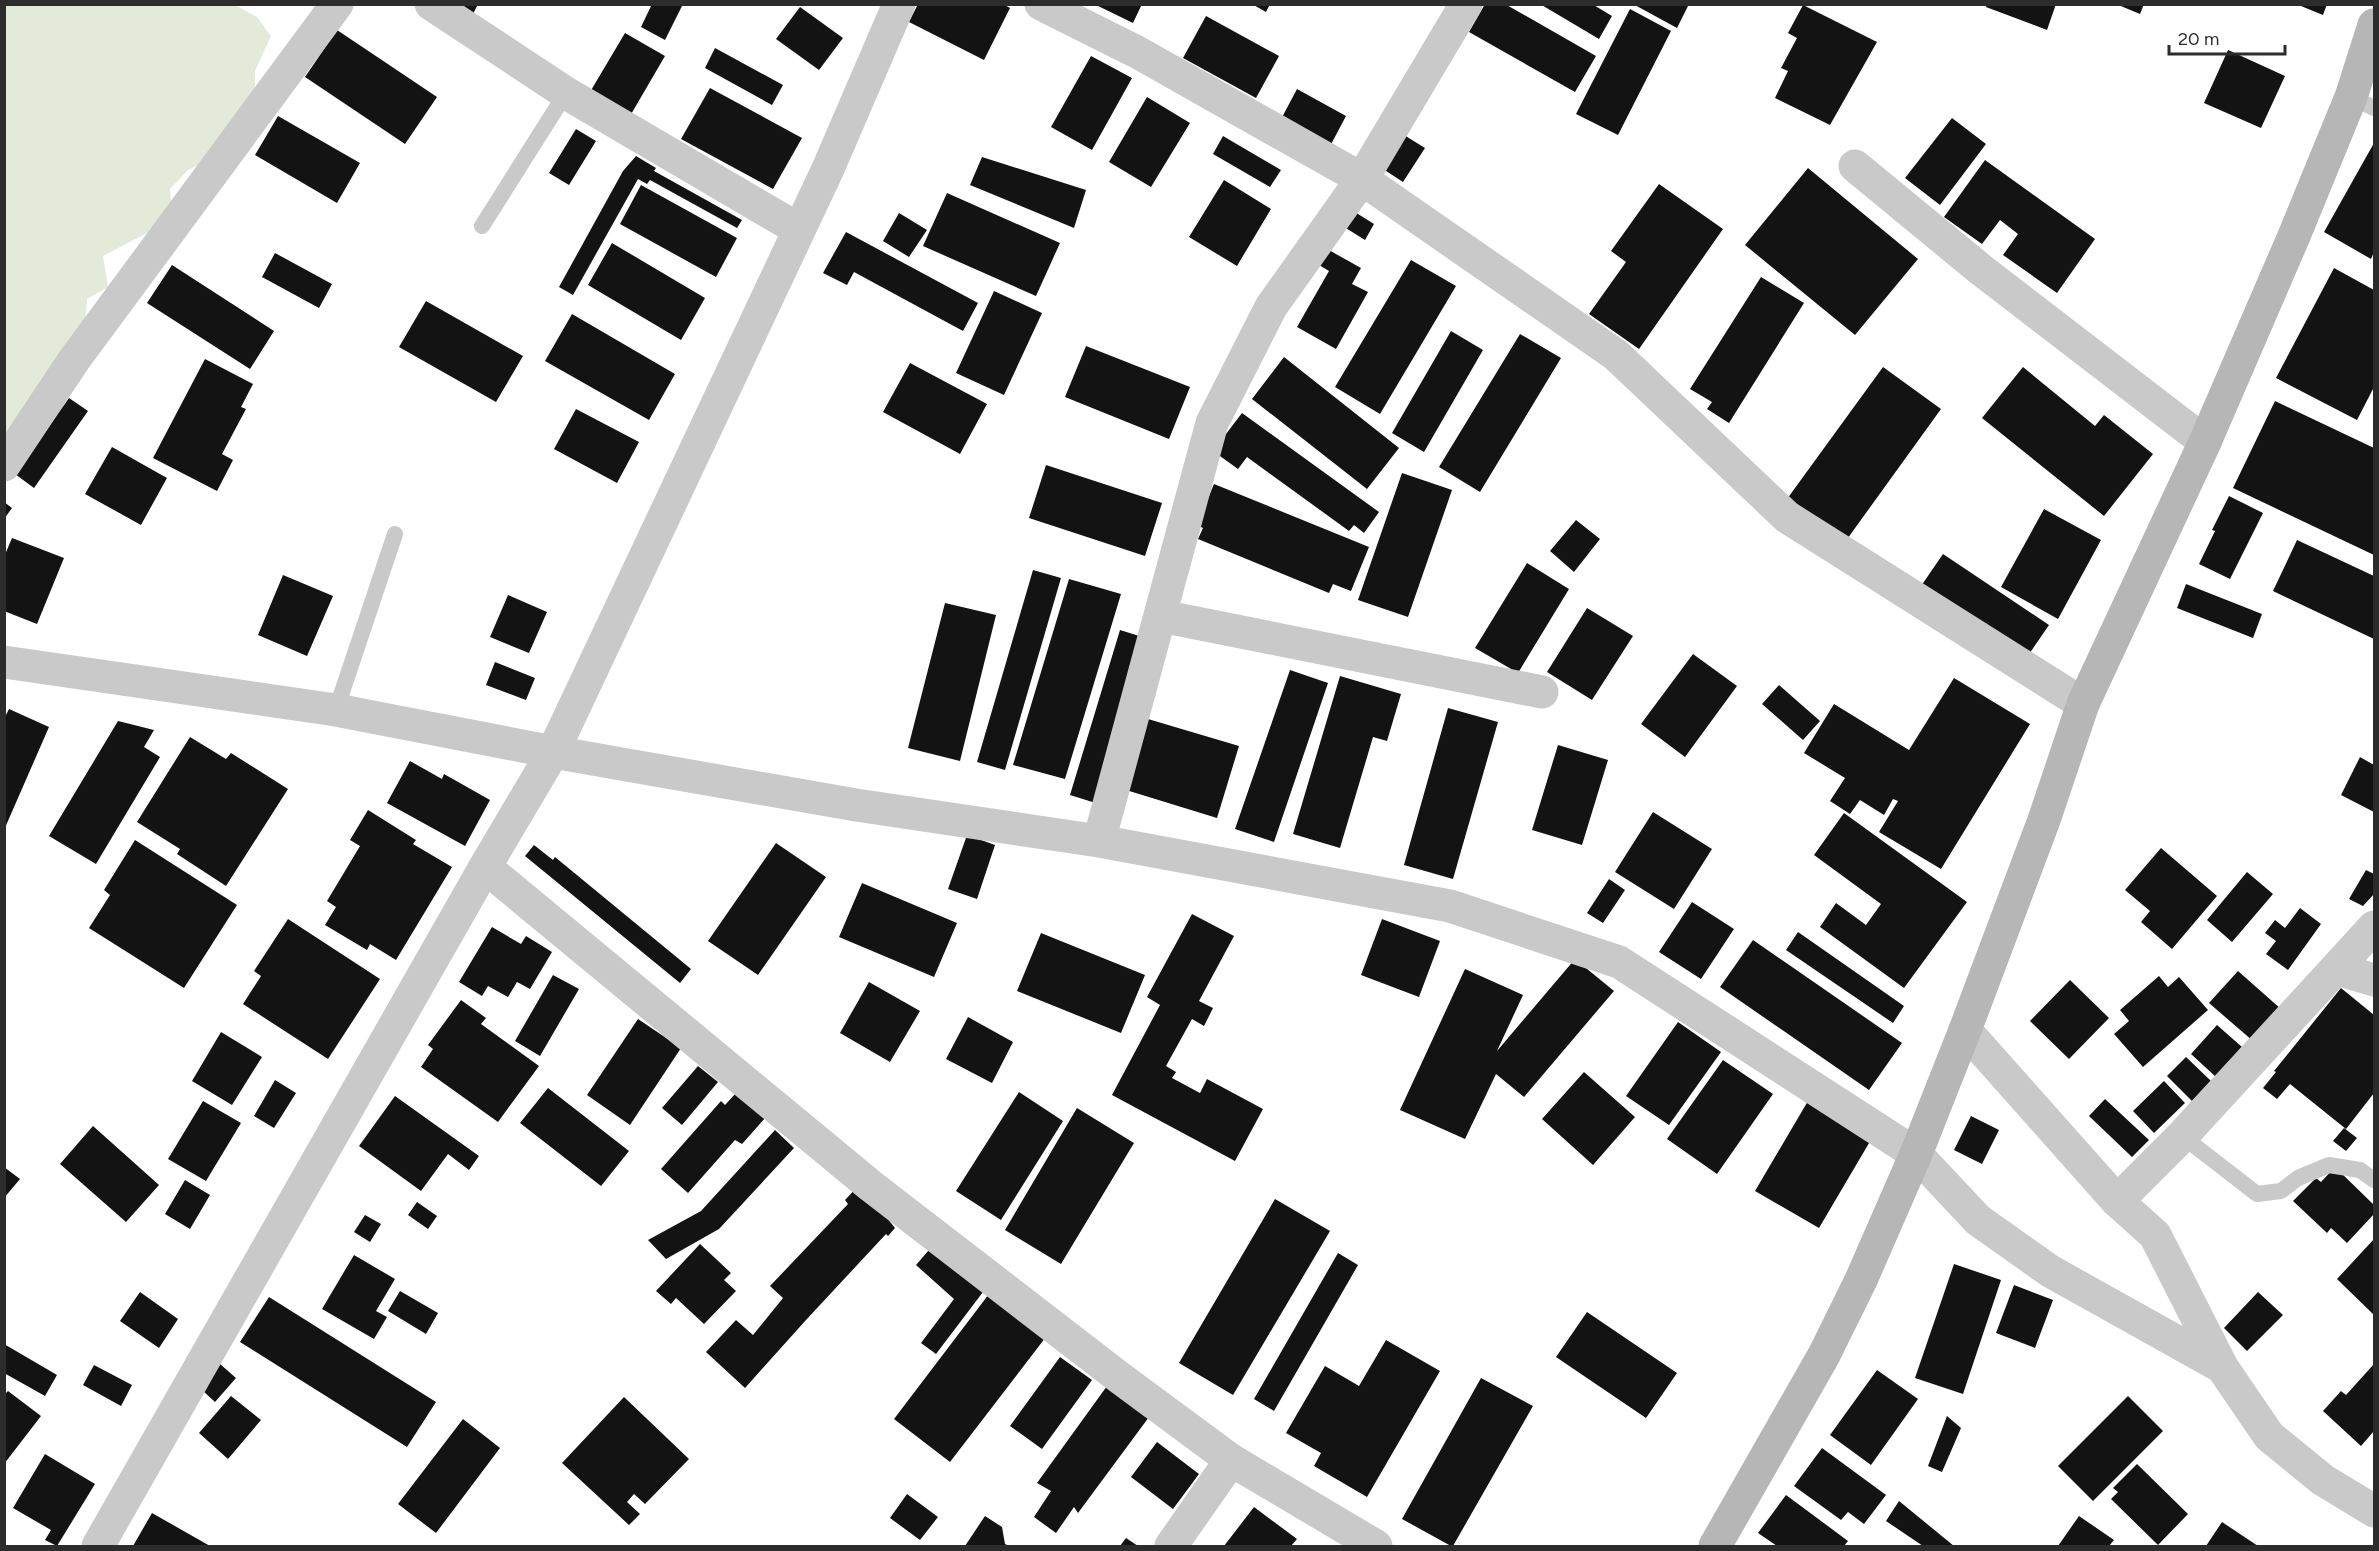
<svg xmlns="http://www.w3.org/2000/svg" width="2379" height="1551" viewBox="0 0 2379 1551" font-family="Figtree,sans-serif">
	<rect width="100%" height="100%" fill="#fff"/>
	<path fill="#e3eada" d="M 5,5 L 235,5 L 257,17 L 271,36 L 255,71 L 255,110 L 210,158 L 187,171 L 170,189 L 172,213 L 149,232 L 103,256 L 108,287 L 87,299 L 85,325 L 5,472 Z"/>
	<path fill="#131313" d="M 454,4 L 478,4 L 473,14 Z
		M 652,4 L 683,4 L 665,40 L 641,27 Z
		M 918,4 L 1003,4 L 1010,8 L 984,60 L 909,22 Z
		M 1094,4 L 1142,4 L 1133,23 Z
		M 1252,4 L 1270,4 L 1266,12 Z
		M 1485,4 L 1505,4 L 1596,56 L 1575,92 L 1469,32 Z
		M 1540,4 L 1592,4 L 1612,16 L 1599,39 Z
		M 1633,4 L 1689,4 L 1677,28 Z
		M 1987,4 L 2056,4 L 2047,30 L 1986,7 Z
		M 2116,4 L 2144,4 L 2140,14 Z
		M 2296,4 L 2327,4 L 2323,15 Z
		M 1803,5 L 1877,42 L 1830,125 L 1775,98 L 1788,71 L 1781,68 L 1797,38 L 1788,33 Z
		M 800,7 L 843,38 L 819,70 L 776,39 Z
		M 1630,9 L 1671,31 L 1618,135 L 1576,114 Z
		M 1206,16 L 1279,56 L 1256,98 L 1183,58 Z
		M 337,30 L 437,97 L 405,144 L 305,77 Z
		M 625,33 L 665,56 L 630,116 L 590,92 Z
		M 715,48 L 783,85 L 772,105 L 705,68 Z
		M 2228,50 L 2285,76 L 2261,128 L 2204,103 Z
		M 1091,56 L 1132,78 L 1092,150 L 1051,127 Z
		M 710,88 L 802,138 L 773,189 L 681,139 Z
		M 1297,89 L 1346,116 L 1328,150 L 1279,123 Z
		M 1147,97 L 1190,123 L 1151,187 L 1109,162 Z
		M 278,116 L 360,163 L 337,203 L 255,155 Z
		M 1952,118 L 1986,144 L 1940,205 L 1905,178 Z
		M 576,129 L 596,141 L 569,185 L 549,173 Z
		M 1404,135 L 1425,148 L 1403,182 L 1383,169 Z
		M 1223,136 L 1281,170 L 1270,187 L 1213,154 Z
		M 2374,143 L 2374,252 L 2371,259 L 2324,232 Z
		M 636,156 L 656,168 L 654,171 L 742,220 L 737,228 L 650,180 L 647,184 L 638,179 L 573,295 L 559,287 L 623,171 Z
		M 982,157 L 1086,190 L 1074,228 L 970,185 Z
		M 1985,160 L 2095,239 L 2057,293 L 2003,255 L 2018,234 L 2000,220 L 1982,244 L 1944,217 Z
		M 1808,168 L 1918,259 L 1855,335 L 1745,245 Z
		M 1224,180 L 1271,209 L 1237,266 L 1189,237 Z
		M 1659,184 L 1723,229 L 1639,349 L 1589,314 L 1626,262 L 1611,251 Z
		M 641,185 L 737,238 L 716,277 L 620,224 Z
		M 947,193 L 1060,243 L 1036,296 L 923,246 Z
		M 1350,209 L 1374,224 L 1365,240 L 1341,225 Z
		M 899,213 L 927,230 L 909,257 L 883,241 Z
		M 846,232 L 978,303 L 963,331 L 854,272 L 847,285 L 823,273 Z
		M 612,243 L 705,298 L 681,340 L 588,285 Z
		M 1327,249 L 1361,268 L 1352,284 L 1368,292 L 1336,349 L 1297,327 L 1329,271 L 1319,265 Z
		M 275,253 L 332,284 L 319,308 L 262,277 Z
		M 1411,260 L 1456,286 L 1380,414 L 1335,387 Z
		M 172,265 L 274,331 L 250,369 L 147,303 Z
		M 2334,268 L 2374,290 L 2374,387 L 2357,420 L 2276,378 Z
		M 1761,277 L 1804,303 L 1729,423 L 1707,409 L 1712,402 L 1690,389 Z
		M 994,291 L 1042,313 L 1004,395 L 956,373 Z
		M 426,301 L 523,356 L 496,402 L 399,347 Z
		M 572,314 L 675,374 L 649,420 L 545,361 Z
		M 1451,331 L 1483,350 L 1424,452 L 1392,433 Z
		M 1520,334 L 1561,358 L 1480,492 L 1439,467 Z
		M 1086,346 L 1190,387 L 1169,439 L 1065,397 Z
		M 1284,357 L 1399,448 L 1367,489 L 1252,399 Z
		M 205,359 L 253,384 L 241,407 L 246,409 L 222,454 L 233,460 L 217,491 L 153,458 Z
		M 910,363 L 987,404 L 960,454 L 883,412 Z
		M 1883,367 L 1941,409 L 1845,542 L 1787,499 Z
		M 2023,367 L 2095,426 L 2104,415 L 2153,454 L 2104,516 L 1982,418 Z
		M 69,398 L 88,411 L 34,488 L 15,474 Z
		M 2275,401 L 2374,448 L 2374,555 L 2233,488 Z
		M 576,409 L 639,442 L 617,483 L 554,449 Z
		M 1242,413 L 1379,512 L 1364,533 L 1354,525 L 1349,531 L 1247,457 L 1238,469 L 1213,451 Z
		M 112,447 L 167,478 L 141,525 L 85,494 Z
		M 1046,465 L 1162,503 L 1145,556 L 1029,518 Z
		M 1402,473 L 1452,490 L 1408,617 L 1358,600 Z
		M 1214,484 L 1369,547 L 1351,591 L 1333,584 L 1329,593 L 1198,539 L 1203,528 L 1197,525 Z
		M 2229,496 L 2263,513 L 2230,579 L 2199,564 L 2215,531 L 2212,530 Z
		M 4,502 L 12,508 L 4,519 Z
		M 2044,509 L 2101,540 L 2058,619 L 2001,587 Z
		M 1576,520 L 1600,539 L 1574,572 L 1550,551 Z
		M 12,538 L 64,558 L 37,624 L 4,611 L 4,557 Z
		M 2297,540 L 2374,576 L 2374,639 L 2273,591 Z
		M 1943,554 L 2049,625 L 2025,660 L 1919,589 Z
		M 1527,563 L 1569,589 L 1518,673 L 1475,648 Z
		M 1033,570 L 1061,578 L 1005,770 L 977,762 Z
		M 283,575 L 333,596 L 307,656 L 258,635 Z
		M 1069,579 L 1121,594 L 1065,779 L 1013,765 Z
		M 2186,584 L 2262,614 L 2253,638 L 2177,608 Z
		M 508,595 L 547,612 L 529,653 L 490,637 Z
		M 945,603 L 996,615 L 960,761 L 908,748 Z
		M 1587,608 L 1633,636 L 1592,700 L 1547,672 Z
		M 1120,630 L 1152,640 L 1102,805 L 1070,795 Z
		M 1693,654 L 1737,686 L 1685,757 L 1641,724 Z
		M 495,662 L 535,678 L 526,700 L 486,685 Z
		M 1290,670 L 1328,683 L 1274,842 L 1235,829 Z
		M 1340,676 L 1401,694 L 1387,741 L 1373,737 L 1340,848 L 1293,834 Z
		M 1954,678 L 2030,724 L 1941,869 L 1879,832 L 1898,801 L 1893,799 L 1884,815 L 1860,800 L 1850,814 L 1830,801 L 1845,778 L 1804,753 L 1834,704 L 1909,750 Z
		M 1779,685 L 1820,721 L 1803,740 L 1762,704 Z
		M 1448,708 L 1498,722 L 1453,879 L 1404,865 Z
		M 9,709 L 49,727 L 4,830 L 4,719 Z
		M 1148,719 L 1239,746 L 1217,818 L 1126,790 Z
		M 118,721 L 154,730 L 144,747 L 160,757 L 96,864 L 49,836 Z
		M 190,737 L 226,759 L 231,753 L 288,789 L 226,886 L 177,854 L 180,849 L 137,822 Z
		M 1558,745 L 1608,760 L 1582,845 L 1532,830 Z
		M 2360,757 L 2374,765 L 2374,812 L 2341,795 Z
		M 410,761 L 442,779 L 444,774 L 490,800 L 465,846 L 387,803 Z
		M 368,810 L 416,840 L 413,844 L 452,867 L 396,960 L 370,944 L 367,950 L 325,925 L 336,907 L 327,901 L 360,846 L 350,840 Z
		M 1653,812 L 1712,849 L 1674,909 L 1615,872 Z
		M 1844,813 L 1967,902 L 1904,988 L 1820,927 L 1836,903 L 1866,925 L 1881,904 L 1814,855 Z
		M 967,835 L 995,845 L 977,899 L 948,889 Z
		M 135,840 L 237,905 L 184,988 L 89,928 L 110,895 L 104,890 Z
		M 776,843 L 826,877 L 758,975 L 708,941 Z
		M 534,845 L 553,860 L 555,857 L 691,969 L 680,983 L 525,856 Z
		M 2161,848 L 2217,896 L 2172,949 L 2141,922 L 2150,911 L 2125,890 Z
		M 2366,870 L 2374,874 L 2374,894 L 2363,906 L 2349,899 Z
		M 2247,872 L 2273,894 L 2232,942 L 2207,920 Z
		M 1609,879 L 1625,890 L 1603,923 L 1587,913 Z
		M 862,883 L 957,923 L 934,977 L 839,937 Z
		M 1692,902 L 1734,929 L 1701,979 L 1659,952 Z
		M 2300,908 L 2321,924 L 2288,970 L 2266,954 L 2276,941 L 2265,933 L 2275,920 L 2285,928 Z
		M 1192,914 L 1234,936 L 1199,1001 L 1213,1008 L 1204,1026 L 1192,1019 L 1166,1066 L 1176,1072 L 1172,1078 L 1200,1093 L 1207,1079 L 1263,1109 L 1235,1161 L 1112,1095 L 1160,1005 L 1147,997 Z
		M 288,919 L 380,979 L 328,1059 L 243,1004 L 261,976 L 254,971 Z
		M 1382,919 L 1440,941 L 1419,997 L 1361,975 Z
		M 492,927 L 521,944 L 526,936 L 552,952 L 530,989 L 517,982 L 508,997 L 488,986 L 482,996 L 459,982 Z
		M 1798,932 L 1904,1006 L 1893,1023 L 1786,950 Z
		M 1041,933 L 1145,975 L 1121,1033 L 1017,991 Z
		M 1753,940 L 1902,1043 L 1869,1090 L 1720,987 Z
		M 1575,959 L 1614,991 L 1524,1097 L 1496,1074 L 1465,1139 L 1400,1110 L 1465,969 L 1523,995 L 1497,1051 Z
		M 2238,971 L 2281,1009 L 2253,1041 L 2209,1003 Z
		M 553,975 L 579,989 L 540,1056 L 515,1041 Z
		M 2159,976 L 2168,987 L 2179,977 L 2208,1010 L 2143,1067 L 2114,1034 L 2129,1021 L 2120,1010 Z
		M 2070,980 L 2109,1018 L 2069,1059 L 2030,1021 Z
		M 869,982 L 920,1011 L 890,1062 L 840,1033 Z
		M 2341,988 L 2374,1015 L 2374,1093 L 2346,1129 L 2290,1084 L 2277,1099 L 2263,1088 L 2276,1072 L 2274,1071 Z
		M 461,1000 L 486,1018 L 481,1024 L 539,1066 L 498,1122 L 421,1067 L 433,1049 L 428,1045 Z
		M 968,1017 L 1013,1042 L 992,1083 L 946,1059 Z
		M 638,1019 L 681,1048 L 630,1125 L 587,1095 Z
		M 1678,1022 L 1721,1052 L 1669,1125 L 1626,1096 Z
		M 2217,1025 L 2242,1047 L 2216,1077 L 2191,1054 Z
		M 221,1032 L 262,1057 L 232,1105 L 192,1081 Z
		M 2186,1057 L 2211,1081 L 2192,1101 L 2167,1076 Z
		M 1723,1060 L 1773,1094 L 1717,1174 L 1667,1139 Z
		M 698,1066 L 718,1082 L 682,1125 L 662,1108 Z
		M 1584,1072 L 1635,1117 L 1593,1165 L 1542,1119 Z
		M 275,1080 L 296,1093 L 274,1128 L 254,1116 Z
		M 2164,1081 L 2185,1103 L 2154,1133 L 2133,1111 Z
		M 548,1088 L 629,1151 L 601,1186 L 520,1123 Z
		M 1019,1092 L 1063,1121 L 1001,1220 L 956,1191 Z
		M 736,1093 L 765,1118 L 742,1144 L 735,1140 L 688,1193 L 661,1169 L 721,1101 L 725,1105 Z
		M 395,1096 L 479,1156 L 469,1170 L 448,1154 L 421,1191 L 359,1146 Z
		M 2105,1099 L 2149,1140 L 2132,1157 L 2089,1116 Z
		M 203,1101 L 241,1123 L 206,1181 L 168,1159 Z
		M 1808,1101 L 1872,1138 L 1819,1228 L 1755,1191 Z
		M 1077,1108 L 1134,1143 L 1061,1264 L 1005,1230 Z
		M 1971,1116 L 1999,1130 L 1982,1164 L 1954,1150 Z
		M 93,1126 L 159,1185 L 126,1222 L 60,1164 Z
		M 2344,1128 L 2357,1138 L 2346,1151 L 2333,1141 Z
		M 775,1130 L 794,1148 L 719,1229 L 666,1259 L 648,1240 L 701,1211 Z
		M 4,1167 L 20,1179 L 4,1198 Z
		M 2335,1167 L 2374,1205 L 2374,1214 L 2347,1243 L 2331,1228 L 2327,1233 L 2293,1201 L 2316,1178 L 2321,1182 Z
		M 185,1180 L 210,1195 L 190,1229 L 165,1214 Z
		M 860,1184 L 895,1228 L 888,1236 L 886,1234 L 806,1320 L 745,1388 L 706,1352 L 736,1320 L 753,1335 L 783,1298 L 770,1286 L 848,1204 L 845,1200 Z
		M 1275,1199 L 1330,1231 L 1233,1395 L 1179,1363 Z
		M 417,1202 L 437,1216 L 428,1229 L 408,1215 Z
		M 365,1215 L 381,1224 L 370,1242 L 354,1232 Z
		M 2374,1239 L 2374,1315 L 2337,1279 Z
		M 935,1243 L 986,1288 L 936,1354 L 921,1343 L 954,1299 L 916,1265 Z
		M 700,1244 L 731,1273 L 724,1280 L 736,1291 L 704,1324 L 676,1298 L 671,1304 L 656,1291 Z
		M 1338,1253 L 1358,1265 L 1274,1411 L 1254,1399 Z
		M 354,1255 L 395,1279 L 376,1311 L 387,1317 L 374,1339 L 322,1309 Z
		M 1954,1264 L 2001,1280 L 1963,1394 L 1915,1378 Z
		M 2014,1285 L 2053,1300 L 2035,1348 L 1996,1333 Z
		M 992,1290 L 1049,1333 L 950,1462 L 894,1419 Z
		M 400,1291 L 438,1313 L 426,1334 L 388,1311 Z
		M 140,1292 L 178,1319 L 159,1348 L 120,1321 Z
		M 2258,1292 L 2283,1315 L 2247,1351 L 2224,1328 Z
		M 269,1297 L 436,1402 L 407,1447 L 240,1342 Z
		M 1587,1312 L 1677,1373 L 1646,1418 L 1556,1357 Z
		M 1386,1340 L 1440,1371 L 1367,1497 L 1314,1466 L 1321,1453 L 1286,1433 L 1325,1366 L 1359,1386 Z
		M 4,1344 L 57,1375 L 45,1396 L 4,1373 Z
		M 1060,1357 L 1092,1380 L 1042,1449 L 1010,1426 Z
		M 220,1364 L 236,1378 L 215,1402 L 202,1390 Z
		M 2374,1364 L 2374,1431 L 2361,1446 L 2323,1411 L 2341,1391 L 2346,1395 Z
		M 94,1365 L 132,1385 L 121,1406 L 83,1385 Z
		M 1877,1370 L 1918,1399 L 1871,1465 L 1830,1435 Z
		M 1481,1378 L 1533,1406 L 1453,1546 L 1451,1546 L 1402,1519 Z
		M 1107,1386 L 1149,1417 L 1078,1513 L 1074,1507 L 1056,1533 L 1034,1517 L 1051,1491 L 1037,1483 Z
		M 8,1391 L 41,1416 L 4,1464 L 4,1395 Z
		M 231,1396 L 261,1420 L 228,1459 L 199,1433 Z
		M 2128,1396 L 2163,1431 L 2093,1501 L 2058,1466 Z
		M 624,1397 L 689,1459 L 645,1504 L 634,1494 L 627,1502 L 640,1514 L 629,1525 L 562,1463 Z
		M 1947,1416 L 1961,1428 L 1942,1472 L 1928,1466 Z
		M 463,1419 L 500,1448 L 436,1533 L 398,1504 Z
		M 1157,1442 L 1199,1474 L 1173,1509 L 1131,1477 Z
		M 1822,1448 L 1886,1495 L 1864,1524 L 1848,1512 L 1841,1520 L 1794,1486 Z
		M 45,1454 L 95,1484 L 57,1546 L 45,1540 L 51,1530 L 13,1508 Z
		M 2137,1464 L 2188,1514 L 2158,1545 L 2111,1499 L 2118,1492 L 2113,1488 Z
		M 907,1494 L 938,1517 L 920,1540 L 890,1518 Z
		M 1786,1495 L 1848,1541 L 1844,1546 L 1777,1546 L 1758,1533 Z
		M 1899,1501 L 1954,1546 L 1923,1546 L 1886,1521 Z
		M 1254,1507 L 1297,1539 L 1291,1546 L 1224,1546 Z
		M 152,1513 L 210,1546 L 133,1546 Z
		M 985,1516 L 1002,1527 L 1005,1544 L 1009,1546 L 965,1546 Z
		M 2079,1516 L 2114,1540 L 2109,1546 L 2058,1546 Z
		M 2222,1522 L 2258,1546 L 2206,1546 Z
		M 1126,1538 L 1138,1546 L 1120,1546 Z"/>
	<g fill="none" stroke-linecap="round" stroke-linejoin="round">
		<path stroke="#c9c9c9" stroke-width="16" d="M 2351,97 L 2374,108
			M 482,226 L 566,93
			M 336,710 L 395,534
			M 2182,1136 L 2257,1194 L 2281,1191 L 2298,1178 L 2329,1165 L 2360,1170 L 2374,1180"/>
		<path stroke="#c9c9c9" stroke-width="33" d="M 431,4 L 566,93 L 798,229
			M 1041,4 L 1137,52 L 1362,179 L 1616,355 L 1787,517 L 2083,704
			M 1855,166 L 1980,269 L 2205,442
			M 4,465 L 74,360 L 337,4
			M 1161,616 L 1542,692
			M 4,662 L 336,710 L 553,752 L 856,805 L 1099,841 L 1450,906 L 1619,962 L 1916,1154 L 1978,1220 L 2050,1271 L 2222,1367
			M 1099,841 L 1212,423 L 1271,307 L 1362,179 L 1466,4
			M 485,867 L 871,1186 L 1120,1378 L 1231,1460 L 1376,1546
			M 2337,969 L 2374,980
			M 1965,1030 L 2117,1201 L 2155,1235 L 2222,1367 L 2269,1436 L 2323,1480 L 2374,1511
			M 2117,1201 L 2182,1136 L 2374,927
			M 98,1546 L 485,867 L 553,752 L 827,171 L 899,4
			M 1171,1546 L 1231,1460"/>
		<path stroke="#b6b6b6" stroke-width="33" d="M 1715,1546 L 1824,1355 L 1861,1280 L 1916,1154 L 1965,1030 L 2044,820 L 2083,704 L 2205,442 L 2294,236 L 2351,97 L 2374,25"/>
	</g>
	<rect width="2379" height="1551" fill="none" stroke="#2c2c2c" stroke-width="12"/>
	<path d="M2169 45v9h116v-9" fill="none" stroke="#2c2c2c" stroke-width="3"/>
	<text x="2178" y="45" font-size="18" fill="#2c2c2c" stroke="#ffffff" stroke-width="4.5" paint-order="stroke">20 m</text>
</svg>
